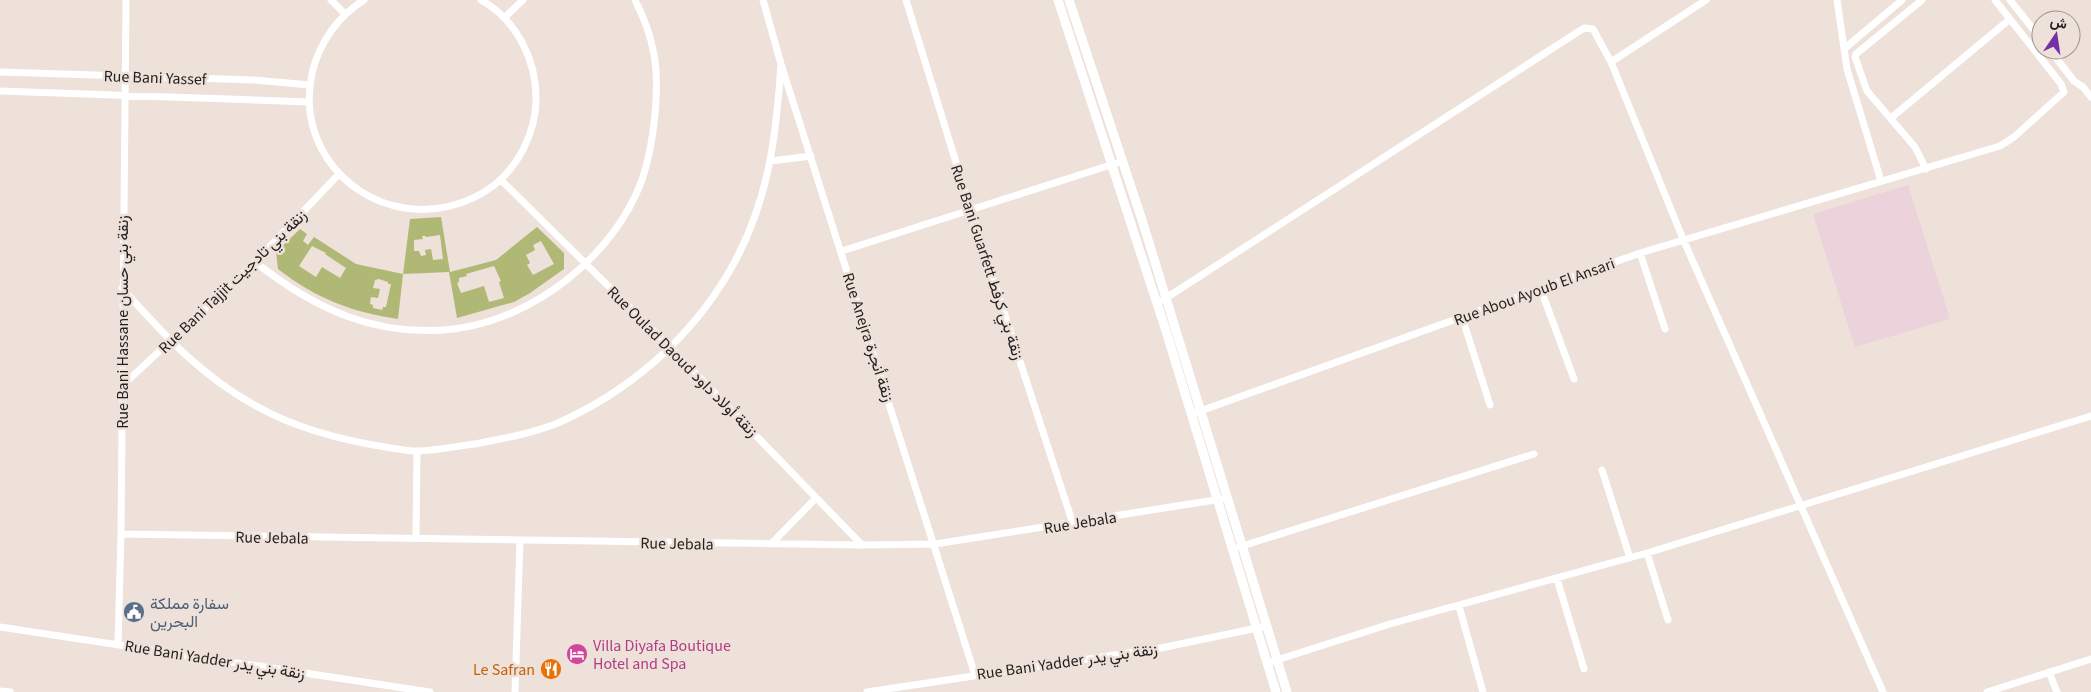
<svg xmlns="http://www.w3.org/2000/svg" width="2091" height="692" viewBox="0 0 2091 692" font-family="'Source Sans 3',Vazirmatn,sans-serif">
	<rect width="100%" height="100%" fill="#ede1da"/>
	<path fill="#ebd2db" d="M 1908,185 L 1950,319 L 1855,347 L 1813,214 Z"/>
	<path fill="#afb875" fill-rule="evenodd" d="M 441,217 L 450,272 L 496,260 L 537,227 L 564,253 L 564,269 L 530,293 L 514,302 L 457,318 L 449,272 L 403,274 L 398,319 C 351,312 315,298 278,269 L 276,252 L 300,229 L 307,234 L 303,241 L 308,245 L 314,237 L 356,264 L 403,274 L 410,219 ZM 440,235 L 443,259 L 433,260 L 431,249 L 425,250 L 426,255 L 421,256 L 419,251 L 414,251 L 414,240 L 423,239 L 422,236 L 425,236 L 426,237 ZM 541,241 L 554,264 L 533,275 L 527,265 L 530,263 L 526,255 L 535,250 L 533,245 ZM 312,246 L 326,253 L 325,254 L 346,268 L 340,278 L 322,267 L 316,277 L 299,266 ZM 494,266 L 501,281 L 499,282 L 504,298 L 489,302 L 484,286 L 461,293 L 457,283 L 459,282 L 459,278 L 467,276 L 466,274 ZM 379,279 L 388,282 L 388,284 L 391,284 L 386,307 L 383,307 L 382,310 L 373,308 L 373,305 L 370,304 L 371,297 L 378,298 L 380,289 L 373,288 L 375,280 Z"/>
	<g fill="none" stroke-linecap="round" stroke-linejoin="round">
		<path stroke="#fff" stroke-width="7" d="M 331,0 L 345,14
			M 364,0 C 311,33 292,105 327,158 C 365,215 440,225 493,186 C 519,166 535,133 536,101 C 537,61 517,20 481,0
			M 763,0 L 781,64 L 975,675
			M 906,0 L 971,211 L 1073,524
			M 1837,0 L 1847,69 L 1881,181
			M 1922,0 L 1856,54 L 1855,57 L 1867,91 L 1915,147 L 1926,169
			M 2010,0 L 2041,39
			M 504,18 L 523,0
			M 1844,49 L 1902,0
			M 2050,50 L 2074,81 L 2083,87 L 2091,97
			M 1611,62 L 1706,0
			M 0,72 L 253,80 L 310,85
			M 0,91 L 309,102
			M 1891,118 L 2010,19
			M 771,161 L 811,156
			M 501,180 L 671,348 L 862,545
			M 842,251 L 1123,161
			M 1640,253 L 1665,329
			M 255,262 C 315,309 376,338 454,329 C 534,319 614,256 642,180 C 649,159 653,136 655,114 C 657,92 658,71 653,50 C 650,32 643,16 635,0
			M 122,288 C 165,336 200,375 256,406 C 297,429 345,441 391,448 C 400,449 410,452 419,451 C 439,450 460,446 480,443 C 506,438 533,433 558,423 C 628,392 690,339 729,272 C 768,205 776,140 781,64
			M 1541,290 L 1574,379
			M 1163,300 L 1584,28 L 1593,29 L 1611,62 L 1683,239 L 1883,692
			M 1462,317 L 1490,405
			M 122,386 L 255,262 L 339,174
			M 1192,414 L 1640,253 L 2000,146 L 2014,137 L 2064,92 L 2061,84 L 1995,0
			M 1602,470 L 1630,558
			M 121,534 L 862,545 L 935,544 L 1228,498
			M 416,538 L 417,451
			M 771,544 L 816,498
			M 1239,547 L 1534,454
			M 1647,553 L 1668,620
			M 1557,579 L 1584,669
			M 1459,606 L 1483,692
			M 0,627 L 430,692
			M 118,645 L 121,534 L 126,0
			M 1267,663 L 1390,624 L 1647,553 L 2091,416
			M 2049,672 L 2057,692
			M 0,691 L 10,692
			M 515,692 L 520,540
			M 867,692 L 1161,648 L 1267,626
			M 1987,692 L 2091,659"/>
		<path stroke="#fff" stroke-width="9" d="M 1058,0 L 1166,331 L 1276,692
			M 1069,0 L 1142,220 L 1287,692"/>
	</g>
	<defs>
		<g id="civic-disc" transform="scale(1.125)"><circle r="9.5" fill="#5c6f8a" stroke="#ede1da"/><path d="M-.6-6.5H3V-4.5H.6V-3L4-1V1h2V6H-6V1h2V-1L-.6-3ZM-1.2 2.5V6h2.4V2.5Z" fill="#fff"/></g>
		<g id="hotel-disc" transform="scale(1.125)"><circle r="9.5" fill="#d1479c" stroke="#ede1da"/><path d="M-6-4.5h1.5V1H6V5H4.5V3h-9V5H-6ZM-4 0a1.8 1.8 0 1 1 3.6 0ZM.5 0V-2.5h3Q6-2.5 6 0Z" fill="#fff"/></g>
		<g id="restaurant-disc" transform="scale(1.125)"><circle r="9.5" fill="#e8710a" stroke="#ede1da"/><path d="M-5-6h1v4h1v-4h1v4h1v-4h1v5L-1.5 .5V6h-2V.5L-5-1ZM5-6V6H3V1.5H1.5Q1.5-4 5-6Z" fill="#fff"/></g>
	</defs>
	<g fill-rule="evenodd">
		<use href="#civic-disc" x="134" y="612"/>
		<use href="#hotel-disc" x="577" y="654"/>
		<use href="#restaurant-disc" x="551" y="669"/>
	</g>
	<g text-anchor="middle" stroke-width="5" stroke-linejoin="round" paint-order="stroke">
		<g font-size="16" fill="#231f1d" stroke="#ede1da">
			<text transform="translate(155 77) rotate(2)" y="6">Rue Bani Yassef</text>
			<text transform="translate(988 262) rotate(72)" y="6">Rue Bani Guarfett زنقة بني كرفط</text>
			<text transform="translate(232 281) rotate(-44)" y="6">Rue Bani Tajjit زنقة بني تادجيت</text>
			<text transform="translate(1534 291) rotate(-20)" y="6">Rue Abou Ayoub El Ansari</text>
			<text transform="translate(122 322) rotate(-90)" y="6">Rue Bani Hassane زنقة بني حسان</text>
			<text transform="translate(869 337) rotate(72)" y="6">Rue Anejra زنقة أنجرة</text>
			<text transform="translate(683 361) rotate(45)" y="6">Rue Oulad Daoud زنقة أولاد داود</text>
			<text transform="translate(1080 522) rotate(-9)" y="6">Rue Jebala</text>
			<text transform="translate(272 537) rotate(1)" y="6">Rue Jebala</text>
			<text transform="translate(677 543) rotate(1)" y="6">Rue Jebala</text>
			<text transform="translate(215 659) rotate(9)" y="6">Rue Bani Yadder زنقة بني يدر</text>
			<text transform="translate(1067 661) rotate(-8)" y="6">Rue Bani Yadder زنقة بني يدر</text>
		</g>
		<g font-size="16" fill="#4e5e75" stroke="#ede1da" text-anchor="start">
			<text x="150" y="609">سفارة مملكة<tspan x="150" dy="18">البحرين</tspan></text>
		</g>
		<g font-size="16" fill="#b23c85" stroke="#ede1da" text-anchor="start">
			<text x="593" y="651">Villa Diyafa Boutique<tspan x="593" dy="18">Hotel and Spa</tspan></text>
		</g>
		<g font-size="16" fill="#c56008" stroke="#ede1da" text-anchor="end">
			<text x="535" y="675">Le Safran</text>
		</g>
	</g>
	<g transform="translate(2056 35) rotate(13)"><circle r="24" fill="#ede1da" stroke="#9c938e"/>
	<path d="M0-4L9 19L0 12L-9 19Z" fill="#7431a5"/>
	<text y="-8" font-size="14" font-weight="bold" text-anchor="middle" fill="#231f1d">ش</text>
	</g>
</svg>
